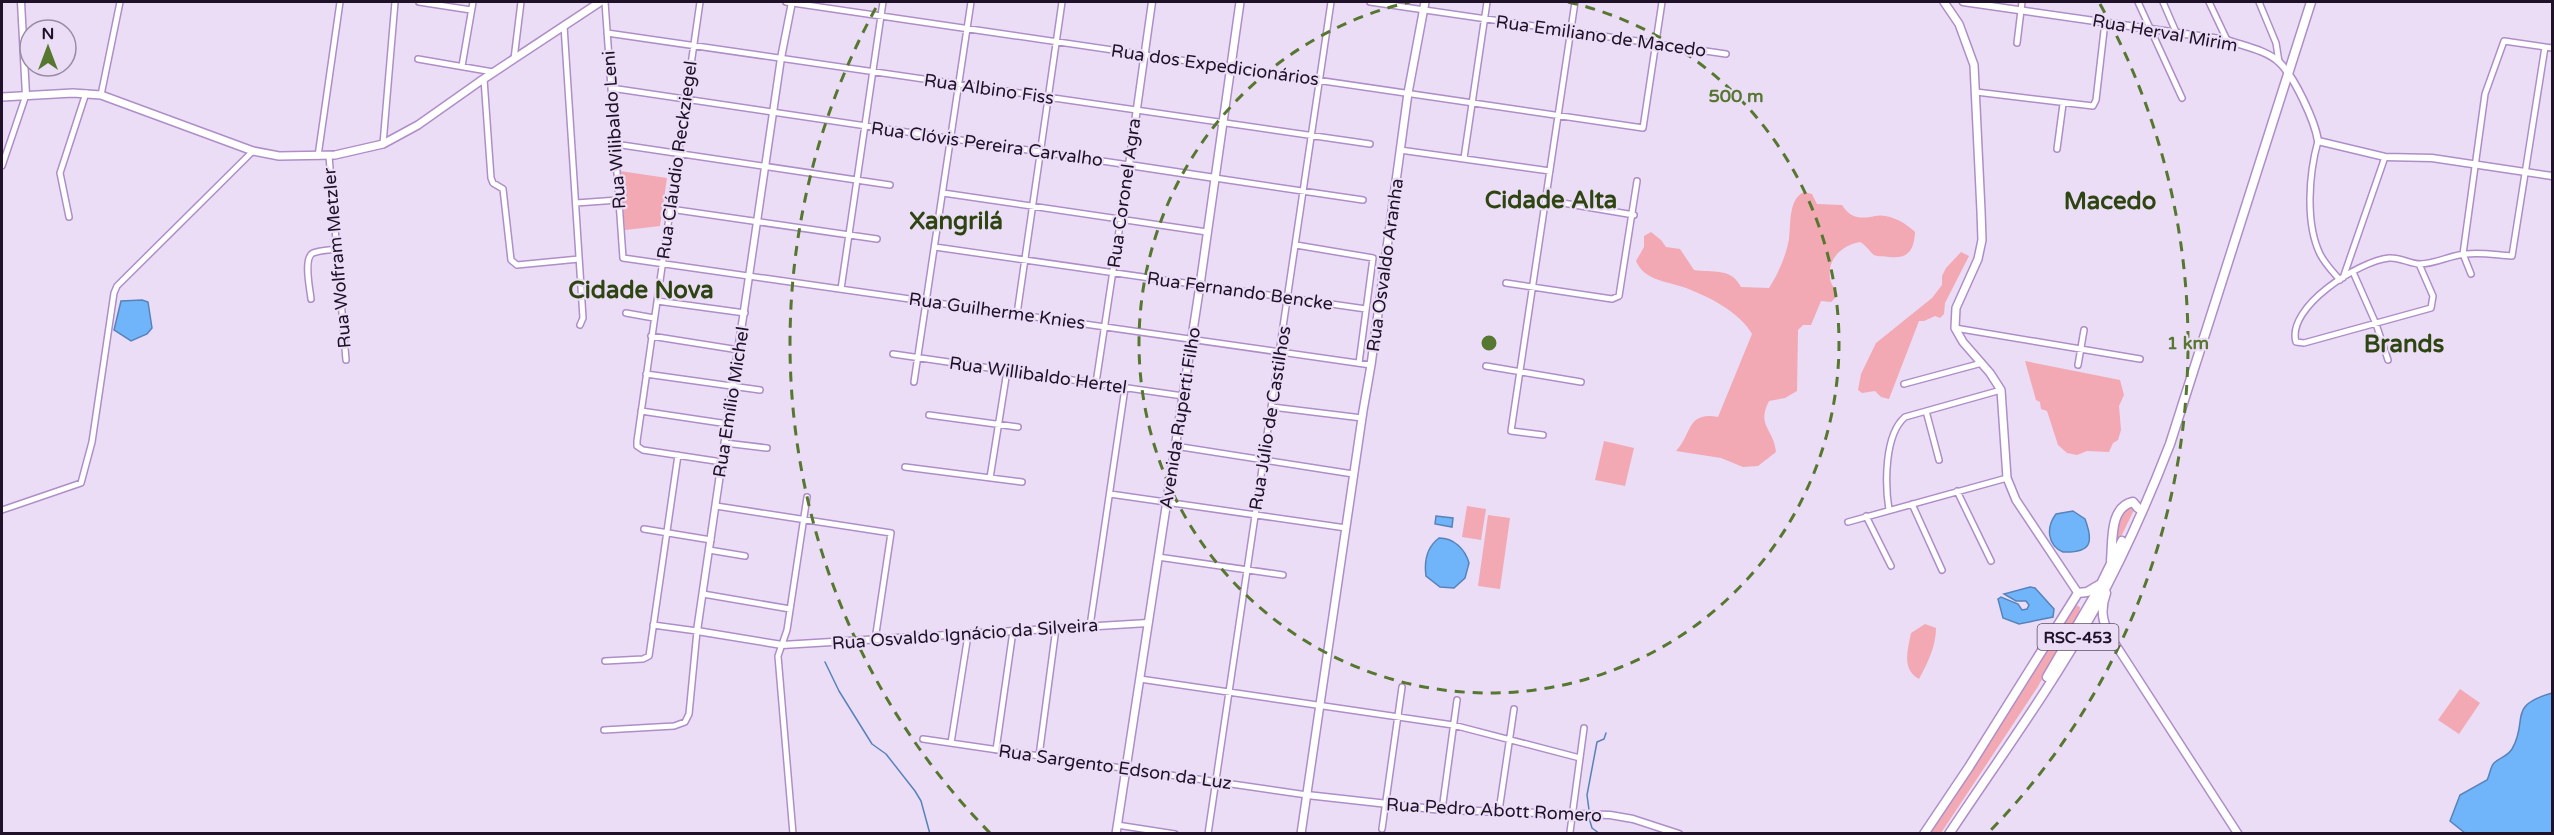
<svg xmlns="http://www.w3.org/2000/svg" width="2554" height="835" viewBox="0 0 2554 835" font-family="'Varela Round',sans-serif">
	<rect width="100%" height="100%" fill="#ebddf6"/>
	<path fill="#f2a9b3" d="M 620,171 L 667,178 L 660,226 L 625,230 Z
		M 1804,192 L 1812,194 L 1817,204 L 1842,205 C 1851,219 1861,219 1875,216 C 1889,213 1906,223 1915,232 C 1914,251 1908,259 1889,257 C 1885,256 1878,257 1874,255 C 1870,252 1866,245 1860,242 C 1843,245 1827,258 1830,278 C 1830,283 1835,289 1838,295 L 1831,302 L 1821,301 L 1811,325 L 1803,325 L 1798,330 L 1797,391 L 1785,398 L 1769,401 C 1756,426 1774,429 1776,452 L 1758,466 L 1743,467 L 1721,458 L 1676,451 C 1692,434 1687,411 1718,417 L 1752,334 C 1740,312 1706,295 1683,287 C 1665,281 1644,280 1636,261 L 1644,247 L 1644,236 L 1651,232 L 1661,240 L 1666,247 L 1680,249 L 1694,270 C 1712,273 1731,267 1741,287 L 1769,288 C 1778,274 1786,256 1789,239 C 1791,225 1788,199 1804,192 Z
		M 1961,252 L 1969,256 L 1945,303 L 1944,314 L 1940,318 L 1935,316 L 1924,321 L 1919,321 L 1889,399 L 1881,397 L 1875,391 L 1862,393 L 1858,390 L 1861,374 L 1876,343 L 1932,298 L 1942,285 L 1942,276 L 1946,268 Z
		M 2025,361 L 2120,380 L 2124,395 L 2119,406 L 2121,430 L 2118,440 L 2113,443 L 2109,452 L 2087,451 L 2077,455 L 2067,453 L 2058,445 L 2047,411 L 2041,409 L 2040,402 L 2036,400 Z
		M 1604,441 L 1634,448 L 1625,486 L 1595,480 Z
		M 1467,506 L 1486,509 L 1481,540 L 1462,537 Z
		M 2128,506 L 2134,510 L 2117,545 L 2119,519 Z
		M 1488,515 L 1510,518 L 1500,589 L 1478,586 Z
		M 2076,605 L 2080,607 L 2079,615 L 2037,688 L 1941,833 L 1928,834 L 2071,608 Z
		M 1925,624 L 1936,628 C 1936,647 1927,664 1919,679 C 1901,669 1908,649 1911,633 Z
		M 2460,689 L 2480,703 L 2459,734 L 2438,720 Z"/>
	<path fill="#70b4f9" stroke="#5883ba" stroke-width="1.5" d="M 142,300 L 148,302 L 152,328 L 147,334 L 131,341 L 114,330 L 121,301 Z
		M 2073,511 L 2085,519 C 2094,543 2091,553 2063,552 C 2047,545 2046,527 2056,514 Z
		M 1436,516 L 1453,518 L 1452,527 L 1435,524 Z
		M 1439,538 C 1454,538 1465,549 1469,563 L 1465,578 L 1454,588 L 1440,587 L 1426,576 C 1424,561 1427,547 1439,538 Z
		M 2030,587 L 2035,588 L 2054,609 L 2053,617 L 2019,624 L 2003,618 L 1998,599 L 2001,597 L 2018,604 L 2022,610 L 2027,609 L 2029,605 L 2026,601 L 2016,601 L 2004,594 Z
		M 2552,693 L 2552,833 L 2465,833 L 2450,821 L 2460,795 L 2487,780 C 2490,775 2490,767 2494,763 C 2500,757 2507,757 2512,749 C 2529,720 2506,706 2552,693 Z"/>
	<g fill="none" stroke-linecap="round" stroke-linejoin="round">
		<path stroke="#5883ba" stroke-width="1.5" d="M 825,662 L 839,691 L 872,744 L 886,754 L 915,791 L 921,801 L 930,834
			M 1589,810 L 1587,795 L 1597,742 L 1604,739 L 1606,733
			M 1589,818 L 1592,828 L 1600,834"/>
		<g stroke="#af8ec8" stroke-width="8">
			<path id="minor" d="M 419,2 L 471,10
				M 605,2 L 623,258 L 1371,365
				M 700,2 L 637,441 L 637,446 L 643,450 L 722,462
				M 786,2 L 1643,128 L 1662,2
				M 1370,2 L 1726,54
				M 2138,2 L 2182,98
				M 2163,2 L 2176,32
				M 2209,2 L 2227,40
				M 2259,2 L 2276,43 L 2279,62
				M 564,26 L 583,318 L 580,325
				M 607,33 L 1370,144
				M 2017,43 L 2022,2
				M 418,59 L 493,72
				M 514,59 L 521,2
				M 462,66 L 473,2
				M 484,79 L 491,178 L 493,183 L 503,189 L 511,260 L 517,265 L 579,259
				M 611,88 L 1129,165 L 1096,383
				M 1976,92 L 2093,106 L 2096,100 L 2105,22
				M 101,95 L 120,2
				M 2318,141 C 2309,173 2305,223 2320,254 C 2325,264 2333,272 2340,280
				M 383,144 L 395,2
				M 615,144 L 890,185
				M 2057,149 L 2063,104
				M 1400,150 L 1550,171
				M 318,156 L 340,2
				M 329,156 L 346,360
				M 1464,158 L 1487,2
				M 2,166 L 26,95
				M 1215,178 L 1363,200
				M 943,193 L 1207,232
				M 1545,200 L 1634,215
				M 576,203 L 618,200
				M 670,209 L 877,239
				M 69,217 L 60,173 L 86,93
				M 1296,245 L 1373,258 L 1359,363
				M 935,247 L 1366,309
				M 2419,264 L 2433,296 L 2431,308 L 2304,343 L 2296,342 C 2286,307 2359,261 2389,258 C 2400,257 2410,264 2420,264 C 2436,264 2450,255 2466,254 C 2481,252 2496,255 2512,256 L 2545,47
				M 2353,272 L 2376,324 L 2388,360
				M 2471,274 L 2463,254 L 2485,94 L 2504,41 L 2552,48
				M 2343,278 L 2385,157
				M 1506,283 L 1612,299 L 1619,296 L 1637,181
				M 841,289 L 883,2
				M 311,299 C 310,289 303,258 313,253 C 320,250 330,250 337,249
				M 657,301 L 745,313
				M 626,313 L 654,318
				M 1017,314 L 1062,2
				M 1955,328 L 2140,359
				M 651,336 L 739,350
				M 893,354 L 1183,396
				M 2078,365 L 2084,330
				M 1486,366 L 1581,382
				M 646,374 L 760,390
				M 914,382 L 971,2
				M 1904,384 L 1982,363
				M 1272,407 L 1362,418
				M 641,411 L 728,424
				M 1926,411 L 1939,460
				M 929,415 L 1018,427
				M 1543,435 L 1511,431 L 1575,2
				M 725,443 L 767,448
				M 1175,446 L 1353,474
				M 905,467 L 1022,482
				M 990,478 L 1007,371
				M 1957,491 L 1991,561
				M 1110,494 L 1346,528
				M 1912,504 L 1942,570
				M 716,506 L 891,533 L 875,640
				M 2,510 L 81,483 L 92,442 L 114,293 L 117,286 L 253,151
				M 1889,510 C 1885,485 1884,435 1905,417 L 2001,390
				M 1866,516 L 1891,566
				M 1848,522 L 2007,478
				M 644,529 L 711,540
				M 709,550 L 745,556
				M 1158,557 L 1283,575
				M 703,594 L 790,609
				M 1090,626 L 1125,388
				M 605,661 L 643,659 L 649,656 L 678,455
				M 1140,679 L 1453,725 L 1580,758
				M 604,730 L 674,726 L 685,722 L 689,714 L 697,631 L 653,625
				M 923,739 L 1307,795
				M 951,743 L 968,635
				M 996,750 L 1013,631
				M 1039,756 L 1056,628
				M 1442,810 L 1457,700
				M 1499,811 L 1514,709
				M 1117,825 L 1175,834
				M 1382,829 L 1402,687
				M 1570,832 L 1584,728
				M 793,834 L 778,656 L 787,630 L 807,497
				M 1208,834 L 1331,2"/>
		</g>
		<g stroke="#af8ec8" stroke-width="9">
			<path id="tertiary" d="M 21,2 L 26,95
				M 792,2 L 781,58 L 697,631 L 782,645 L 1148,623
				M 1152,2 L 1129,165 L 1215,178
				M 1963,2 L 2227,40 C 2243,46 2266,50 2279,62 C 2294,76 2315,121 2318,141 L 2385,157 L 2432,158 L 2552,176
				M 1307,795 L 1442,810 L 1610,815 L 1633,819 L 1679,834"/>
		</g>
		<g stroke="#af8ec8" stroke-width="10">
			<path id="secondary" d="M 1944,2 L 1959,24 L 1974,65 L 1981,211 L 1982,240 L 1978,259 L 1956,308 L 1955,328 L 1963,342 L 1990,373 L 2001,390 L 2007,478 L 2016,500 L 2078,593
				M 2,97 L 73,93 L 101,95 L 253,151 L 279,156 L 335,155 L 383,144 L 418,125 L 479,82 L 600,2
				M 2110,636 L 2238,834
				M 1116,834 L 1200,285 L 1240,2
				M 1301,834 L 1363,411 L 1371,365 L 1408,93 L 1425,2"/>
		</g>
		<g stroke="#af8ec8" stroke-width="11">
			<path id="trunk" d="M 2111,560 C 2113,542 2109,507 2133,502 L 2138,508
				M 2078,593 L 2087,592 L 2099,585
				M 2106,593 C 2100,609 2102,622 2110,636
				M 2081,636 L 2094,629 L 2110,635
				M 2047,677 L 2099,588 L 2122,541
				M 1924,834 L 1969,767 L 2078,593
				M 1949,834 C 1998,760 2051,688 2094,610 C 2123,557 2148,501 2170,444 L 2311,2"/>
		</g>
		<use href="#minor" stroke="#fff" stroke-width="5"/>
		<use href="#tertiary" stroke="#fff" stroke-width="6"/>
		<use href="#secondary" stroke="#fff" stroke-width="7"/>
		<use href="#trunk" stroke="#fff" stroke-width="8"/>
	</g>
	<g fill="none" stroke="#56772f" stroke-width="3" stroke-dasharray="10 8">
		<path d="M1568 2A350 350 0 1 1 1410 2"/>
		<path d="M990 833A699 699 0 0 1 878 4M2100 4A699 699 0 0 1 1988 833"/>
	</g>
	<g text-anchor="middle" stroke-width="4.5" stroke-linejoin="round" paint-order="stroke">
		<rect fill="#ebddf6" stroke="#5c4f66" stroke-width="1.5" x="2037.5" y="624" width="81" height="26" rx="4.5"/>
		<g font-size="16" font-weight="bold" fill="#1f1228">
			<text x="2078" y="643">RSC-453</text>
		</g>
		<g font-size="18" fill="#1f1228" stroke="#ebddf6">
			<text transform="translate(2165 33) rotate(10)" y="6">Rua Herval Mirim</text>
			<text transform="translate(1601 36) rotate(8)" y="6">Rua Emiliano de Macedo</text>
			<text transform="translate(1215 65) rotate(8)" y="6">Rua dos Expedicionários</text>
			<text transform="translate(989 89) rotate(8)" y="6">Rua Albino Fiss</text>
			<text transform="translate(614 130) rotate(-94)" y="6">Rua Wilibaldo Leni</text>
			<text transform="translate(987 144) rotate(8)" y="6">Rua Clóvis Pereira Carvalho</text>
			<text transform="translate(677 160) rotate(-82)" y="6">Rua Cláudio Reckziegel</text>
			<text transform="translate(1124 193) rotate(-82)" y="6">Rua Coronel Agra</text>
			<text transform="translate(337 258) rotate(-95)" y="6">Rua Wolfram Metzler</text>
			<text transform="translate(1385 265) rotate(-82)" y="6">Rua Osvaldo Aranha</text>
			<text transform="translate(1240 291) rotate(8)" y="6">Rua Fernando Bencke</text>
			<text transform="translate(997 311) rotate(8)" y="6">Rua Guilherme Knies</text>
			<text transform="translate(1038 375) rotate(8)" y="6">Rua Willibaldo Hertel</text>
			<text transform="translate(731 402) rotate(-81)" y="6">Rua Emílio Michel</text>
			<text transform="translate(1180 418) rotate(-81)" y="6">Avenida Ruperti Filho</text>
			<text transform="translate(1270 418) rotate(-81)" y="6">Rua Júlio de Castilhos</text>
			<text transform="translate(965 634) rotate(-4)" y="6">Rua Osvaldo Ignácio da Silveira</text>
			<text transform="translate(1115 767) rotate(8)" y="6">Rua Sargento Edson da Luz</text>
			<text transform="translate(1494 810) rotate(3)" y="6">Rua Pedro Abott Romero</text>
		</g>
		<g font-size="24" font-weight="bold" fill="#2e4512" stroke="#ebddf6">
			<text x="1551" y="208">Cidade Alta</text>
			<text x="2110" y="209">Macedo</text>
			<text x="956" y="229">Xangrilá</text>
			<text x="641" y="298">Cidade Nova</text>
			<text x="2404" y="352">Brands</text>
		</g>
	</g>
	<circle cx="1489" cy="343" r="9" fill="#56772f" stroke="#ebddf6" stroke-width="3"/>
	<g font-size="18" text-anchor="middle" font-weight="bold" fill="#56772f" stroke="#ebddf6" stroke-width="4.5" stroke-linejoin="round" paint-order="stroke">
		<text x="1736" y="102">500 m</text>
		<text x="2188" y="349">1 km</text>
	</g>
	<rect width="2554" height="835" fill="none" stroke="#1f1228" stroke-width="6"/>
	<g transform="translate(48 48)"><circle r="28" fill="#ebddf6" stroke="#998ca4" stroke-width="1.5"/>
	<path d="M0-4.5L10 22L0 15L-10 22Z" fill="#56772f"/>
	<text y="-9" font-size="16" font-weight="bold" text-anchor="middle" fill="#1f1228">N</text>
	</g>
</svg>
